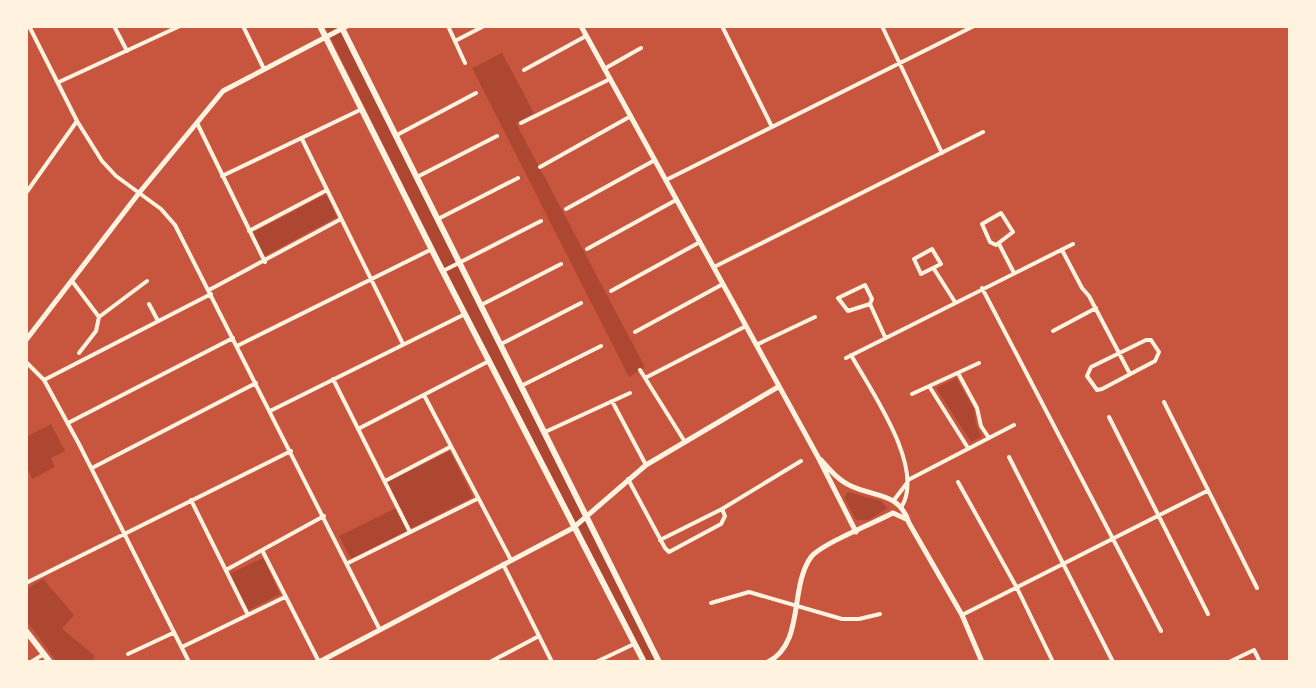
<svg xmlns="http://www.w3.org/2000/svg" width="1316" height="688" viewBox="0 0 1316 688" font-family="'Source Serif 4',serif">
	<rect width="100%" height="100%" fill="#c8553d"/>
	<path fill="#ae4732" d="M 325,26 L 339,26 L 659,662 L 645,662 L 464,310 Z
		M 502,53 L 534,113 L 516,123 L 645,367 L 629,377 L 472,68 Z
		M 326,194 L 337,217 L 263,257 L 252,233 Z
		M 956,378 L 974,409 L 976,424 L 982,437 L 971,442 L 936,388 Z
		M 51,424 L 65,451 L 51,458 L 55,467 L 32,479 L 26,465 L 26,437 Z
		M 450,451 L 473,497 L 351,559 L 339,536 L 398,507 L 387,482 Z
		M 848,492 L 881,501 L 888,508 L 869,520 L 856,520 L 844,497 Z
		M 263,558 L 280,594 L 247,611 L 229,574 Z
		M 43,579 L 74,615 L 62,629 L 95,656 L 91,662 L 57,662 L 26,620 L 26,589 Z"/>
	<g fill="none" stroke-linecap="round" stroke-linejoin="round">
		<path stroke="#fff3e0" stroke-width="4" d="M 29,26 L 77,121 L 102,161 L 116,176 L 161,209 L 175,225 L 380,630
			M 114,26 L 127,51
			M 243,26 L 264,69
			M 448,26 L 465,63
			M 722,26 L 772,127
			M 882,26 L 942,153
			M 455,41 L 484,26
			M 604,69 L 641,48
			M 524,70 L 586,36
			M 59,82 L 180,26
			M 197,123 L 265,262
			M 521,123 L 610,79
			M 395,136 L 476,93
			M 302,139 L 403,344
			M 540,167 L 631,116
			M 222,176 L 362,109
			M 417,177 L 497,136
			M 666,180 L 974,26
			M 26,193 L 77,121
			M 566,209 L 655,160
			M 1001,213 L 1013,232 L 996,245 L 990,242 L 982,224 Z
			M 438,219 L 518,178
			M 249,231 L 327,190
			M 999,244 L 1014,273
			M 587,249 L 676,200
			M 932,249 L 941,264 L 921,274 L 914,259 Z
			M 1062,250 L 1082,288 L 1089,296 L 1130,374
			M 714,267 L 983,132
			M 934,269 L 955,302
			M 443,271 L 541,221
			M 72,281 L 99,317 L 147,281
			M 865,285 L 872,299 L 870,304 L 848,311 L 838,298 Z
			M 982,288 L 1161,631
			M 209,290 L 341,219
			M 611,291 L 700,242
			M 149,304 L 158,321
			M 870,304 L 885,337
			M 481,305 L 561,264
			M 1053,331 L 1096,308
			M 635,332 L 723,284
			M 1146,340 L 1151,340 L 1159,352 L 1155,361 L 1102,389 L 1097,390 L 1087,376 L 1091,367 Z
			M 501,344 L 581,303
			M 756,345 L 815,317
			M 237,346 L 432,249
			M 79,353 L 96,331 L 99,317
			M 851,355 C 871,391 925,467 902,506
			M 846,358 L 1073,244
			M 26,362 L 44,380 L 79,444 L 189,662
			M 640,370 L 685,442
			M 958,373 L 977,408 L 981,426 L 989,438
			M 645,378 L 746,326
			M 333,379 L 410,532
			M 44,380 L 211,294
			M 521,386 L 601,346
			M 929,386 L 968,448
			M 912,394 L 979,363
			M 424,395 L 511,560
			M 612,401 L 646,465
			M 1164,402 L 1257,588
			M 270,411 L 465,314
			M 1109,417 L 1208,614
			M 68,423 L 233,338
			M 358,429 L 489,361
			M 545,432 L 630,393
			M 1009,457 L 1113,662
			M 92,468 L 256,383
			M 628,479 L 665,548 L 669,552 L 721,524 L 725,516 L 722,509 L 801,461
			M 908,480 L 1014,425
			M 385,481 L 450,447
			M 958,482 L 1017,588 L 1053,662
			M 191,500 L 248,615
			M 894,500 L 907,483
			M 660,540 L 722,509
			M 262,550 L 319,662
			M 348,563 L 477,499
			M 503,564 L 552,662
			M 226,570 L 324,516
			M 26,583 L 291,451
			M 711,603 L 749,592 L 842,619 L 859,619 L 880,614
			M 962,615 L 1207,491
			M 182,647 L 285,597
			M 128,654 L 173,633
			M 31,662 L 44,654
			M 490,662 L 539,636
			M 596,662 L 634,644
			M 1229,662 L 1254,650 L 1260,662"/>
		<path stroke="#fff3e0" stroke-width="5" d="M 581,26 L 818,457 L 856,532
			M 26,340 L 139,193 L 223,91 L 347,26
			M 821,460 C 830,470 839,481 851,486 C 877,498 899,492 909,523 L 962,615 L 982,662
			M 319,662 L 573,528 L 646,465 L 778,387
			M 768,662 C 805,643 789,588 811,557 C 821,544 876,522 893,513 L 906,519"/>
		<path stroke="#fff3e0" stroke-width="6" d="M 26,631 L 50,662"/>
		<path stroke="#fff3e0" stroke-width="6" d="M 320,26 L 438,262 L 644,662
			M 341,26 L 659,662"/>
	</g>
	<rect width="1316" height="688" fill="none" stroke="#fff3e0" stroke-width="56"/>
</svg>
